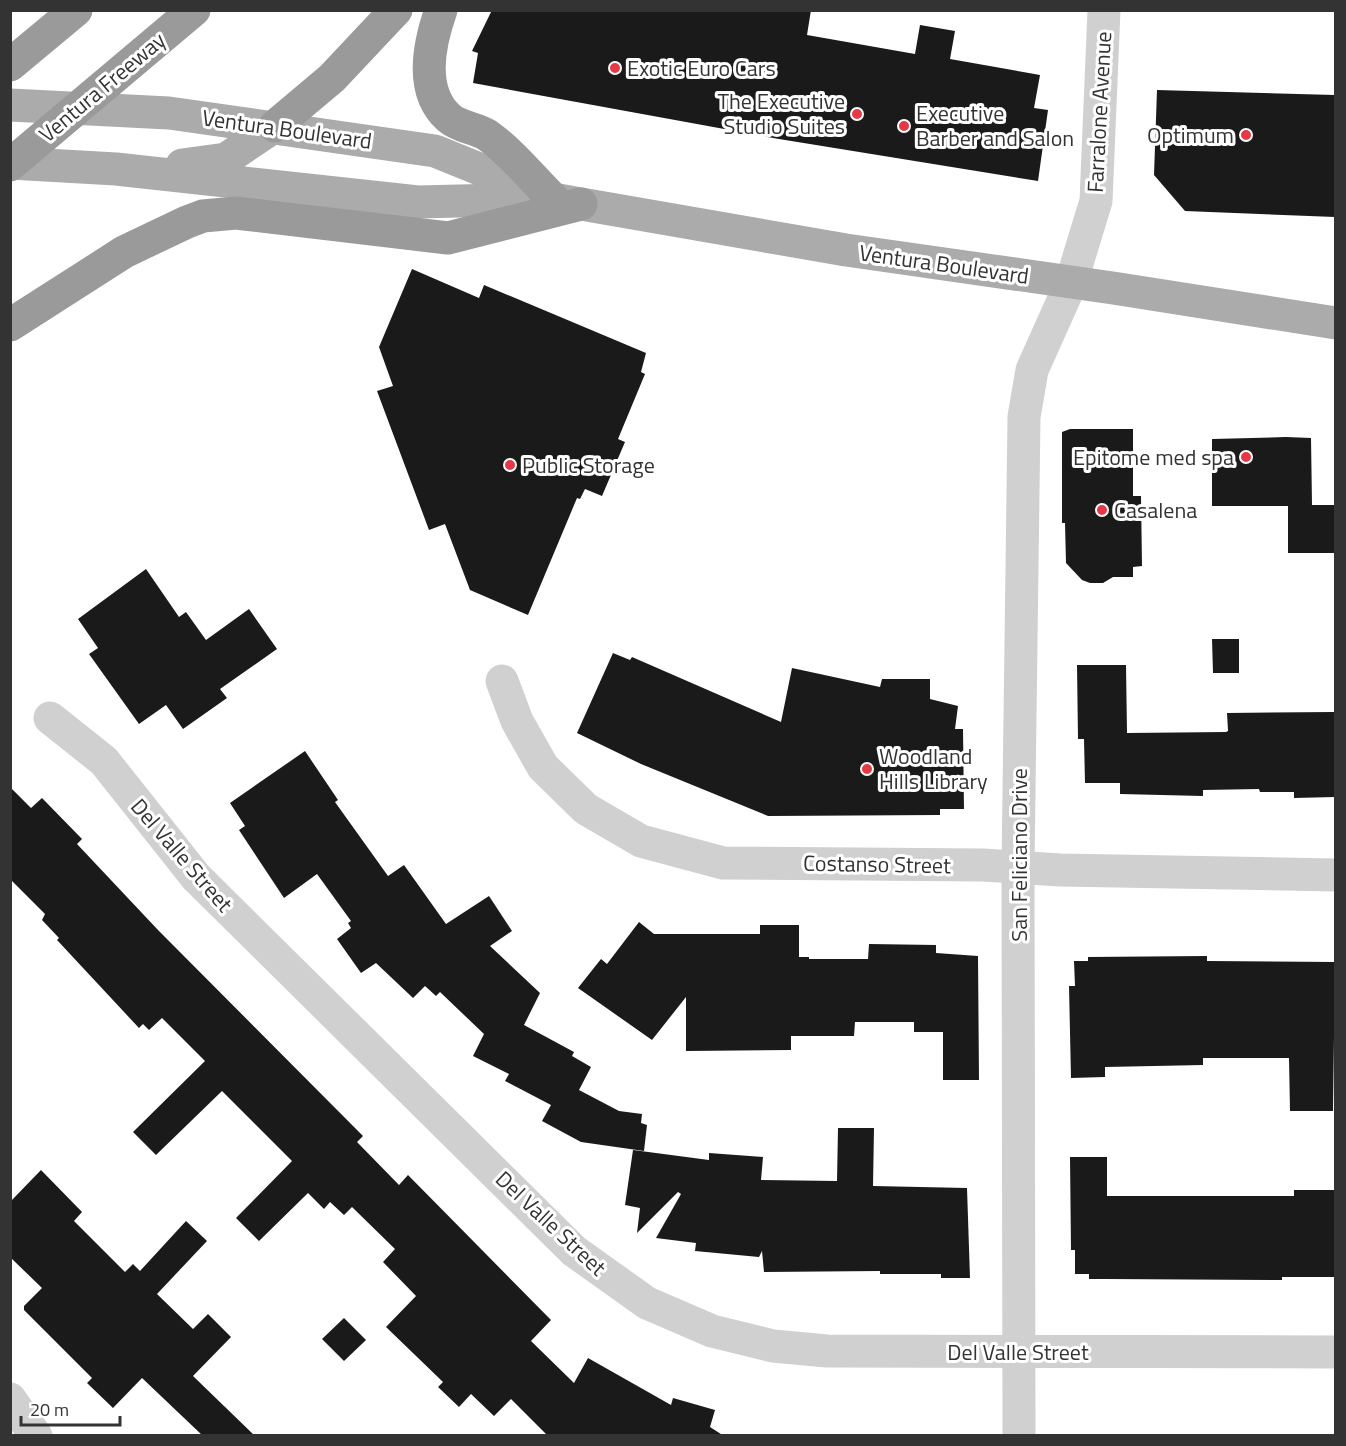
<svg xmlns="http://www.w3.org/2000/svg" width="1346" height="1446" viewBox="0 0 1346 1446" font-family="'Titillium Web',sans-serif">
	<rect width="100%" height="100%" fill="#fff"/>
	<path fill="#1a1a1a" d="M 492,10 L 811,10 L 807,35 L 915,54 L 920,25 L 955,31 L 950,59 L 1040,75 L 1034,108 L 1048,110 L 1038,181 L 779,139 L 473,83 L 478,53 L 472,51 Z
		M 1157,90 L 1335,95 L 1335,217 L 1185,211 L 1154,175 Z
		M 412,269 L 479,298 L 484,285 L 646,353 L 641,372 L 645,374 L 618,439 L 625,442 L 602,496 L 585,489 L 580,499 L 577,498 L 528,615 L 470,590 L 445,524 L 429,530 L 377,391 L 393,386 L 379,347 Z
		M 1070,429 L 1133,429 L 1133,496 L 1141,496 L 1142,566 L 1133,567 L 1133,577 L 1113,577 L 1103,583 L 1090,583 L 1082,580 L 1066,563 L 1065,523 L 1062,523 L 1062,432 Z
		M 1286,437 L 1311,438 L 1312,505 L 1334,505 L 1335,553 L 1288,553 L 1288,506 L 1212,506 L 1212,439 Z
		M 146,569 L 179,617 L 186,612 L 206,640 L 249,609 L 277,649 L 220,689 L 227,698 L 183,729 L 166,705 L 139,724 L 89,654 L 98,648 L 78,619 Z
		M 1212,639 L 1239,639 L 1239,673 L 1213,673 Z
		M 613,653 L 630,660 L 632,657 L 781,722 L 792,668 L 880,687 L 882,679 L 930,679 L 930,699 L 958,706 L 955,729 L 963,729 L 964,809 L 940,809 L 940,815 L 768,816 L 641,764 L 577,733 Z
		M 1077,665 L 1126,665 L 1127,733 L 1226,732 L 1228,731 L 1227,713 L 1335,712 L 1335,797 L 1294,798 L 1294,792 L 1260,792 L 1259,789 L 1203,790 L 1203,796 L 1120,794 L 1120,783 L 1085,783 L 1084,739 L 1078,739 Z
		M 305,751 L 338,800 L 335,802 L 388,876 L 404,865 L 446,924 L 489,896 L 512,931 L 490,946 L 540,993 L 524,1025 L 574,1052 L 572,1056 L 591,1067 L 579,1090 L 619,1111 L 642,1114 L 641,1123 L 647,1125 L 644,1151 L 581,1142 L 542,1121 L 551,1105 L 505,1081 L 509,1074 L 473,1056 L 484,1034 L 440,992 L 436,996 L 425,986 L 413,998 L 376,963 L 361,973 L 337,939 L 351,928 L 348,923 L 351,921 L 317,874 L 284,898 L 239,830 L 245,826 L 230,803 Z
		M 10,787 L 31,808 L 42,798 L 82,839 L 77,844 L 158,930 L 363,1136 L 357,1142 L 399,1185 L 408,1175 L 551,1320 L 531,1341 L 574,1383 L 588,1358 L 671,1405 L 673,1398 L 715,1410 L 710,1427 L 724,1436 L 548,1436 L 511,1399 L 494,1416 L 471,1394 L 459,1407 L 438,1387 L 443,1382 L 386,1327 L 416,1296 L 383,1262 L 395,1249 L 352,1207 L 344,1215 L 330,1202 L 324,1209 L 308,1193 L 259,1241 L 236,1218 L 292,1161 L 222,1091 L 156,1155 L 133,1132 L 205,1061 L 162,1018 L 149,1030 L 143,1024 L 139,1028 L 57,940 L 59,938 L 42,920 L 45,914 L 10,879 Z
		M 639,922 L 654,934 L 760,934 L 760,925 L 799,925 L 799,957 L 809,957 L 809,959 L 868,959 L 869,944 L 936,945 L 936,953 L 978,956 L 979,1080 L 943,1080 L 943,1032 L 914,1032 L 914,1022 L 855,1022 L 854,1036 L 791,1036 L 791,1050 L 686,1051 L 686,997 L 652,1040 L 578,988 L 601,959 L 607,964 Z
		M 1207,956 L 1207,961 L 1335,962 L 1333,1111 L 1290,1111 L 1289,1058 L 1203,1058 L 1203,1065 L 1105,1067 L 1105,1077 L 1071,1078 L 1069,986 L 1075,986 L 1074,961 L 1088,961 L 1088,957 Z
		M 838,1128 L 874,1128 L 873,1186 L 967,1188 L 970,1278 L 941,1278 L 941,1274 L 880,1274 L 880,1271 L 764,1272 L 762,1251 L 759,1257 L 695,1251 L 696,1243 L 656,1238 L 681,1194 L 678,1192 L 637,1233 L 640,1208 L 625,1205 L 633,1150 L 709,1160 L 709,1153 L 763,1157 L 761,1180 L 837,1181 Z
		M 1070,1157 L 1107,1157 L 1107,1196 L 1294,1196 L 1294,1190 L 1335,1190 L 1335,1277 L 1282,1277 L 1282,1280 L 1106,1279 L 1089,1279 L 1089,1274 L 1075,1274 L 1075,1250 L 1071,1250 Z
		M 41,1170 L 82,1212 L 74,1221 L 125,1272 L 133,1264 L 140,1271 L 186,1221 L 207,1241 L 157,1294 L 193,1329 L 208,1314 L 231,1337 L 193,1376 L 255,1436 L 203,1436 L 142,1378 L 113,1408 L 87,1383 L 92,1378 L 24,1310 L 24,1306 L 42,1288 L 10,1257 L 10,1202 Z
		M 344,1318 L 366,1340 L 344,1361 L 322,1339 Z"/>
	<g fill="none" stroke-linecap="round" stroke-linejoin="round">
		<path stroke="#d0d0d0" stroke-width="33" d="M 502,681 L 517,721 L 543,767 L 586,809 L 641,841 L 723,863 L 983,865 L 1060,870 L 1336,875
			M 50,718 L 104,761 L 196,877 L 574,1251 L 647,1303 L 712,1331 L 773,1346 L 827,1351 L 1336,1352
			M 10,1399 L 36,1436
			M 1019,1436 L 1018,867 L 1024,417 L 1032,370 L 1071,283 L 1096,201 L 1104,10"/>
		<path stroke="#ababab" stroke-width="33" d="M 10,105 L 169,113 L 435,151 L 553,199 L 581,204 L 846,250 L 1113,288 L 1336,323
			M 10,163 L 116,169 L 418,202 L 539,199
			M 182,165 L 226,159 L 275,126"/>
		<path stroke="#9a9a9a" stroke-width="33" d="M 441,10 C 429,44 419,91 449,118 C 459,127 476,128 487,135 C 510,151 533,179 553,199
			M 10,65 L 76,10
			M 275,126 L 332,78 L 396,10
			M 10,165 L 194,10
			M 10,325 L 124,252 L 187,222 L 203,216 L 236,213 L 448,238 L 581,204"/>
	</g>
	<g fill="#e63946" stroke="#fff" stroke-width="2">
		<circle cx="615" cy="68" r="6"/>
		<circle cx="857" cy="114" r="6"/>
		<circle cx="904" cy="126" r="6"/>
		<circle cx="1246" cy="135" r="6"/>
		<circle cx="1246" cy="457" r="6"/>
		<circle cx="510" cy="465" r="6"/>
		<circle cx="1102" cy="510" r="6"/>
		<circle cx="867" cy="769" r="6"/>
	</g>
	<g text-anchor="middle" stroke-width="6" stroke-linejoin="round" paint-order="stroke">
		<g font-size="22" fill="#333" stroke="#fff" text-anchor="start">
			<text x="627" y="76">Exotic Euro Cars</text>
			<text x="845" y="109" text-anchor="end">The Executive<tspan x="845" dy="25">Studio Suites</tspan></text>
			<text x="916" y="121">Executive<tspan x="916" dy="25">Barber and Salon</tspan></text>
			<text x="1234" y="143" text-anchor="end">Optimum</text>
			<text x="1234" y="465" text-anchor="end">Epitome med spa</text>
			<text x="522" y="473">Public Storage</text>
			<text x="1114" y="518">Casalena</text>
			<text x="879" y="764">Woodland<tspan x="879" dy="25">Hills Library</tspan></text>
		</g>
		<g font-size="22" fill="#333" stroke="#fff">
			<text transform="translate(102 87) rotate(-40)" y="8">Ventura Freeway</text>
			<text transform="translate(1099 112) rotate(-87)" y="8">Farralone Avenue</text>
			<text transform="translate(287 129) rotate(8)" y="8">Ventura Boulevard</text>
			<text transform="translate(944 264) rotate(8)" y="8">Ventura Boulevard</text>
			<text transform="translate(182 855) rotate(49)" y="8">Del Valle Street</text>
			<text transform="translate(1019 855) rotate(-90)" y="8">San Feliciano Drive</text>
			<text transform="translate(877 864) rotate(1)" y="8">Costanso Street</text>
			<text transform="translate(551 1223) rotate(43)" y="8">Del Valle Street</text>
			<text x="1018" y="1360">Del Valle Street</text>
		</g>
	</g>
	<rect width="1346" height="1446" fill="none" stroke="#333333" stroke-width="24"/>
	<path d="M21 1416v9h99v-9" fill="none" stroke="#333333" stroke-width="3"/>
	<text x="30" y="1416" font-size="18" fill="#333333" stroke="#ffffff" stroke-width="4.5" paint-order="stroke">20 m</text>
</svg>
